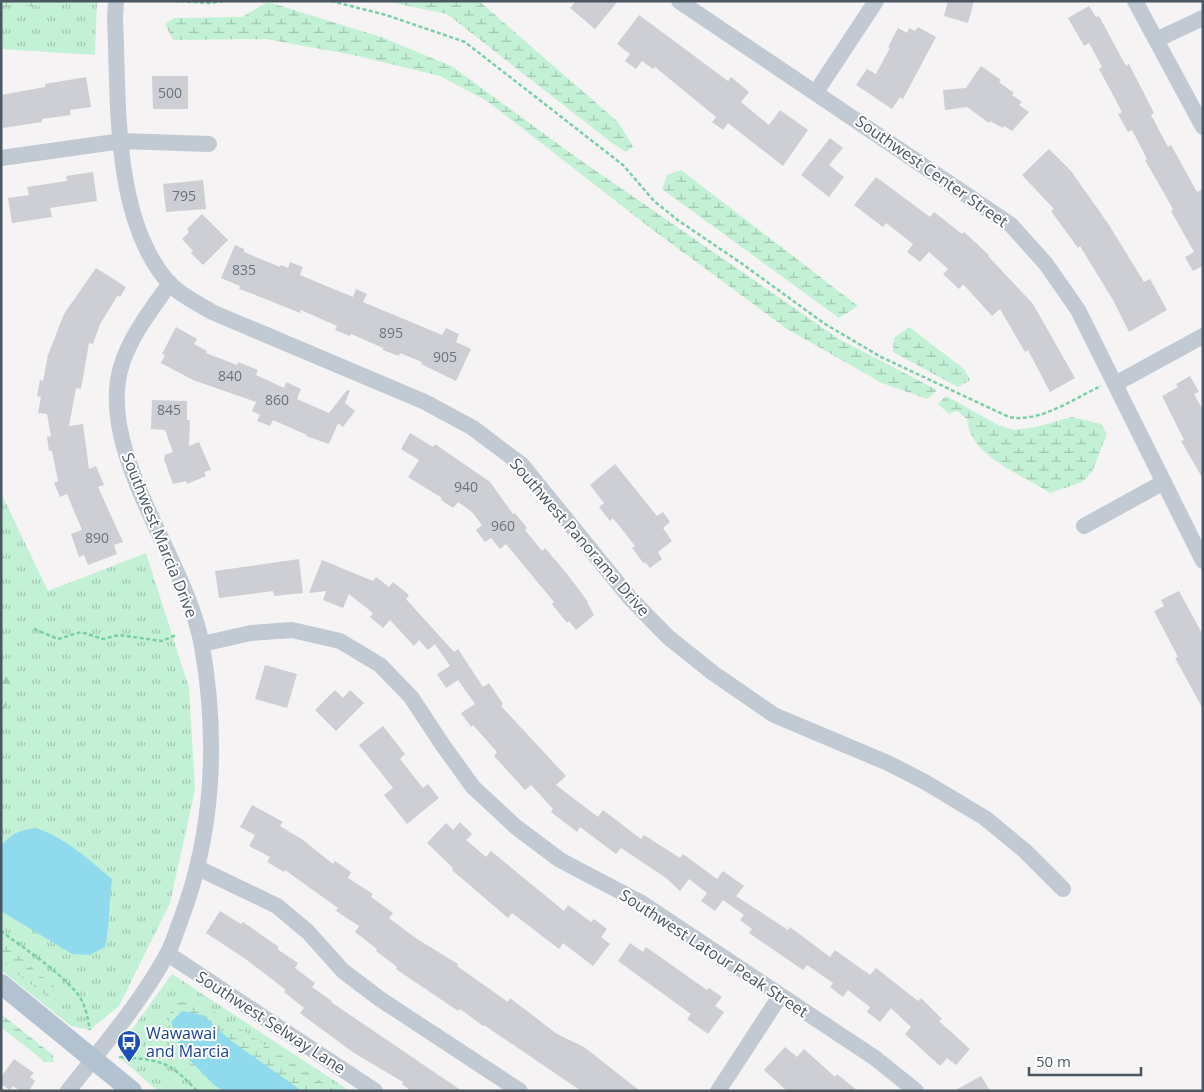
<svg xmlns="http://www.w3.org/2000/svg" width="1204" height="1092" viewBox="0 0 1204 1092" font-family="'Open Sans',sans-serif">
	<defs>
		<pattern id="grass-tufts" width="24" height="20" patternUnits="userSpaceOnUse" patternTransform="scale(1.25)"><rect width="24" height="20" fill="#c3f1d5"/><path d="M3 7l-1-3M5 7V3M7 7l1-3M15 17l-1-3M17 17v-4M19 17l1-3" fill="none" stroke="#a0c6b0"/></pattern>
		<pattern id="forest-firs" width="22" height="20" patternUnits="userSpaceOnUse" patternTransform="scale(1.25)"><rect width="22" height="20" fill="#c3f1d5"/><path d="M5 1l3.5 6h-7zM16 11l3.5 6h-7z" fill="#a0c6b0"/></pattern>
		<pattern id="wetland-marsh" width="20" height="14" patternUnits="userSpaceOnUse" patternTransform="scale(1.25)"><rect width="20" height="14" fill="#c3f1d5"/><path d="M1 5h8M5 5V1M11 12h8M15 12V8" fill="none" stroke="#a0c6b0"/></pattern>
	</defs>
	<rect width="100%" height="100%" fill="#f5f3f3"/>
	<path fill="url(#grass-tufts)" d="M 1,1 L 97,1 L 95,55 L 1,49 Z
		M 1,493 L 48,591 L 146,553 L 189,688 L 195,790 L 170,903 L 119,1006 L 90,1030 L 71,1026 L 1,970 Z
		M 172,974 L 350,1091 L 158,1091 L 119,1057 L 129,1057 L 118,1049 Z"/>
	<path fill="url(#forest-firs)" d="M 1,656 L 17,676 L 1,717 Z"/>
	<path fill="url(#wetland-marsh)" d="M 1,1 L 42,1 L 45,6 L 1,7 Z
		M 384,1 L 479,1 L 618,122 L 633,147 L 626,152 L 612,143 L 447,14 Z
		M 268,2 L 384,38 L 453,67 L 573,155 L 839,339 L 937,390 L 927,399 L 882,383 L 787,329 L 653,230 L 487,101 L 440,76 L 353,55 L 266,39 L 173,40 L 165,24 L 174,18 L 242,17 Z
		M 681,170 L 858,306 L 839,318 L 662,189 L 667,175 Z
		M 909,327 L 964,369 L 970,380 L 958,387 L 893,352 L 894,338 Z
		M 946,396 L 1000,426 L 1015,430 L 1036,427 L 1072,417 L 1101,424 L 1107,434 L 1092,472 L 1082,482 L 1050,493 C 1022,474 970,457 967,419 L 957,411 L 949,414 L 938,404 Z
		M 1,941 L 55,987 L 59,996 L 54,1002 L 1,961 Z
		M 193,998 L 336,1091 L 213,1091 L 167,1039 L 171,1006 Z
		M 1,1014 L 53,1055 L 54,1062 L 45,1062 L 1,1027 Z"/>
	<path fill="#90daee" d="M 36,828 C 67,839 88,859 112,879 C 109,902 110,925 105,947 L 90,955 L 72,954 L 1,911 L 1,846 C 12,833 20,830 36,828 Z
		M 182,1011 L 203,1015 L 230,1040 L 302,1091 L 224,1091 L 214,1085 L 181,1051 L 171,1022 Z"/>
	<path fill="#cdcfd5" d="M 576,1 L 618,1 L 595,29 L 570,8 Z
		M 948,1 L 974,1 L 968,23 L 944,16 Z
		M 1089,6 L 1096,17 L 1099,16 L 1126,66 L 1129,64 L 1154,113 L 1151,115 L 1168,147 L 1171,145 L 1197,192 L 1203,189 L 1203,269 L 1202,266 L 1193,271 L 1185,257 L 1194,252 L 1171,211 L 1173,209 L 1145,160 L 1147,159 L 1132,130 L 1128,132 L 1118,114 L 1122,112 L 1099,69 L 1102,67 L 1089,43 L 1084,46 L 1068,18 Z
		M 639,15 L 728,81 L 731,77 L 749,92 L 741,102 L 769,125 L 780,110 L 808,130 L 783,166 L 728,123 L 723,130 L 712,122 L 716,117 L 655,67 L 653,69 L 642,61 L 636,69 L 625,61 L 630,54 L 617,44 Z
		M 918,27 L 936,37 L 903,99 L 900,97 L 892,109 L 856,85 L 867,69 L 876,74 L 890,48 L 888,47 L 898,28 L 907,33 L 909,28 L 915,31 Z
		M 981,66 L 1001,80 L 999,82 L 1014,93 L 1012,95 L 1022,102 L 1019,105 L 1029,112 L 1012,131 L 1004,126 L 1003,128 L 990,121 L 989,123 L 967,107 L 945,110 L 943,90 L 966,88 Z
		M 152,76 L 188,76 L 188,109 L 153,109 Z
		M 86,77 L 91,107 L 70,110 L 71,115 L 42,119 L 42,122 L 3,128 L 1,95 L 45,87 L 45,84 Z
		M 830,138 L 843,148 L 829,165 L 844,177 L 829,197 L 801,175 Z
		M 1049,149 L 1071,171 L 1109,225 L 1144,282 L 1150,279 L 1167,310 L 1129,332 L 1113,300 L 1080,246 L 1078,248 L 1051,211 L 1054,209 L 1022,175 Z
		M 93,172 L 97,201 L 50,208 L 52,217 L 12,223 L 8,198 L 29,195 L 27,187 L 67,181 L 66,176 Z
		M 876,177 L 930,217 L 934,212 L 962,234 L 964,232 L 989,255 L 988,256 L 1033,304 L 1075,378 L 1050,392 L 1028,350 L 1025,352 L 1000,309 L 992,316 L 963,284 L 959,289 L 943,274 L 948,269 L 929,252 L 920,262 L 907,252 L 913,244 L 886,223 L 883,227 L 854,205 Z
		M 203,180 L 206,209 L 166,212 L 163,184 Z
		M 202,214 L 228,240 L 203,265 L 191,253 L 193,251 L 182,239 L 189,232 L 187,229 Z
		M 235,245 L 244,249 L 244,252 L 280,267 L 281,265 L 288,268 L 290,262 L 303,267 L 300,275 L 353,297 L 356,289 L 367,294 L 363,302 L 442,335 L 446,328 L 459,334 L 456,342 L 471,349 L 456,381 L 421,364 L 422,362 L 400,353 L 399,356 L 383,350 L 383,348 L 351,334 L 350,336 L 335,330 L 337,326 L 301,310 L 300,313 L 253,294 L 239,289 L 240,286 L 221,278 Z
		M 96,268 L 126,287 L 120,297 L 118,295 L 100,324 L 93,344 L 89,343 L 81,389 L 76,388 L 69,426 L 83,424 L 89,469 L 96,466 L 104,485 L 98,487 L 123,542 L 114,545 L 117,554 L 88,565 L 84,555 L 79,557 L 71,534 L 82,530 L 67,494 L 60,497 L 54,483 L 58,481 L 52,451 L 49,451 L 47,437 L 51,436 L 47,414 L 38,413 L 41,397 L 37,396 L 40,380 L 43,381 L 48,355 L 64,314 Z
		M 176,327 L 197,339 L 194,344 L 207,351 L 206,353 L 237,365 L 238,362 L 258,370 L 256,375 L 284,388 L 286,382 L 301,389 L 297,399 L 329,413 L 347,390 L 350,391 L 345,403 L 355,411 L 343,427 L 338,423 L 329,444 L 306,436 L 307,435 L 273,420 L 270,426 L 257,421 L 260,415 L 252,411 L 256,402 L 193,380 L 161,363 L 165,355 L 162,354 Z
		M 1190,376 L 1199,392 L 1194,394 L 1203,410 L 1203,479 L 1181,441 L 1184,440 L 1162,396 L 1178,387 L 1176,384 Z
		M 152,400 L 187,401 L 187,420 L 190,420 L 189,446 L 199,442 L 211,470 L 204,472 L 206,476 L 187,484 L 186,481 L 173,484 L 164,459 L 165,455 L 173,452 L 165,430 L 151,429 Z
		M 410,433 L 433,447 L 435,444 L 490,482 L 513,514 L 515,513 L 527,528 L 525,530 L 542,551 L 545,548 L 568,575 L 588,602 L 587,602 L 594,615 L 576,630 L 569,621 L 567,623 L 552,604 L 554,602 L 506,544 L 500,549 L 491,538 L 485,542 L 476,530 L 482,525 L 472,512 L 458,502 L 453,508 L 441,500 L 442,498 L 408,477 L 419,460 L 401,449 Z
		M 615,464 L 657,516 L 663,512 L 670,522 L 663,528 L 672,541 L 658,552 L 662,559 L 650,568 L 645,562 L 644,564 L 632,548 L 635,546 L 617,523 L 612,518 L 610,521 L 599,507 L 604,503 L 590,485 Z
		M 299,559 L 303,593 L 274,596 L 273,591 L 219,598 L 215,571 Z
		M 322,560 L 373,581 L 376,577 L 389,587 L 393,582 L 409,595 L 406,599 L 454,652 L 458,649 L 483,687 L 489,683 L 503,704 L 501,706 L 566,776 L 556,785 L 598,817 L 603,810 L 641,839 L 644,835 L 680,858 L 683,854 L 717,879 L 723,871 L 744,886 L 736,896 L 788,930 L 790,927 L 830,957 L 835,950 L 870,975 L 876,968 L 918,1001 L 921,998 L 942,1019 L 939,1021 L 970,1049 L 956,1065 L 947,1058 L 940,1066 L 905,1034 L 911,1027 L 891,1008 L 880,1022 L 867,1012 L 870,1007 L 848,990 L 843,997 L 830,987 L 833,983 L 807,965 L 803,970 L 749,933 L 752,929 L 740,920 L 744,915 L 723,900 L 715,911 L 701,901 L 707,893 L 689,879 L 680,891 L 666,878 L 621,848 L 616,854 L 580,827 L 577,832 L 551,812 L 553,809 L 531,785 L 525,790 L 494,756 L 497,752 L 473,725 L 471,727 L 461,713 L 475,704 L 458,680 L 446,688 L 437,674 L 450,666 L 435,644 L 428,650 L 419,640 L 414,646 L 390,620 L 383,628 L 370,617 L 373,613 L 349,594 L 343,608 L 323,600 L 326,591 L 309,593 Z
		M 1179,591 L 1203,635 L 1203,709 L 1175,658 L 1178,657 L 1154,611 L 1164,606 L 1161,600 Z
		M 265,665 L 297,674 L 287,708 L 255,699 Z
		M 335,690 L 343,698 L 350,690 L 364,703 L 336,731 L 315,710 Z
		M 383,726 L 405,754 L 400,759 L 423,788 L 428,784 L 439,798 L 407,824 L 384,795 L 393,788 L 359,745 Z
		M 252,805 L 283,822 L 280,826 L 303,840 L 333,864 L 335,861 L 351,872 L 348,878 L 373,894 L 371,897 L 393,913 L 389,918 L 417,939 L 458,964 L 457,966 L 508,1002 L 510,998 L 557,1034 L 584,1047 L 640,1091 L 581,1091 L 484,1025 L 483,1026 L 460,1009 L 458,1011 L 396,969 L 397,967 L 376,951 L 377,949 L 355,932 L 359,926 L 336,911 L 338,908 L 285,870 L 284,872 L 267,862 L 270,857 L 249,846 L 255,835 L 240,827 Z
		M 460,822 L 472,834 L 466,840 L 486,857 L 491,851 L 564,911 L 568,905 L 591,922 L 594,919 L 607,929 L 601,937 L 610,944 L 593,966 L 563,943 L 559,949 L 512,913 L 508,918 L 452,870 L 453,868 L 427,843 L 446,823 L 453,830 Z
		M 220,911 L 241,924 L 243,922 L 279,947 L 277,949 L 298,963 L 295,968 L 315,983 L 312,987 L 332,1001 L 331,1002 L 462,1091 L 411,1091 L 402,1084 L 403,1082 L 354,1053 L 320,1028 L 300,1013 L 304,1008 L 284,992 L 286,990 L 247,960 L 206,933 Z
		M 630,943 L 643,952 L 646,947 L 707,990 L 709,988 L 722,997 L 715,1006 L 724,1012 L 708,1034 L 687,1019 L 691,1014 L 618,961 Z
		M 785,1047 L 797,1057 L 804,1049 L 835,1077 L 837,1074 L 858,1091 L 787,1091 L 764,1070 Z
		M 14,1059 L 34,1073 L 30,1077 L 35,1081 L 29,1091 L 20,1091 L 13,1086 L 10,1090 L 1,1084 L 1,1077 Z
		M 981,1076 L 990,1091 L 954,1091 Z"/>
	<g fill="none" stroke-linecap="round" stroke-linejoin="round">
		<path stroke="#7ad0a6" stroke-width="2.5" stroke-dasharray="4 2.5" stroke-linecap="butt" d="M 174,1 L 209,3 L 225,1
			M 331,1 L 386,15 L 465,42 L 623,165 L 654,201 L 679,221 L 741,263 L 825,324 L 881,357 L 1009,417 C 1040,423 1073,399 1101,386
			M 34,629 L 58,639 L 81,632 L 103,639 L 119,635 L 162,641 L 176,635
			M 1,931 C 22,947 73,980 83,1003 C 87,1012 88,1021 90,1030
			M 119,1057 C 160,1060 168,1060 197,1091"/>
		<path stroke="#c1cad2" stroke-width="16" d="M 116,1 L 115,18 C 119,100 112,217 168,282 C 180,295 197,303 212,312 L 425,402 L 473,428 L 522,465 L 630,598 L 668,637 L 713,673 L 774,715 L 888,763 L 925,782 L 985,818 L 1025,851 L 1063,889
			M 679,1 L 1011,225 L 1046,264 L 1078,310 L 1203,561
			M 1135,1 L 1203,127
			M 1156,40 L 1203,18
			M 816,92 L 876,1
			M 1,158 L 122,141 L 209,144
			M 1115,384 L 1203,336
			M 1084,526 L 1164,482
			M 202,644 L 251,633 L 292,630 L 340,641 L 380,665 L 411,697 L 442,744 L 473,787 L 516,827 L 560,860 L 640,902 L 875,1058 L 916,1091
			M 198,868 L 277,906 L 308,932 L 343,971 L 380,999 L 520,1091
			M 168,954 L 375,1091
			M 68,1091 C 102,1047 139,1005 166,956 C 173,945 176,931 181,919 C 214,832 218,737 202,646 C 187,560 96,453 121,367 C 130,336 152,309 170,283
			M 718,1091 L 780,996"/>
		<path stroke="#b3c2d1" stroke-width="20" d="M 1,984 L 132,1091"/>
	</g>
	<defs>
		<g id="bus-pin" transform="scale(1.25)"><path d="M0 17L-7.5 6A9.5 9.5 0 1 1 7.5 6Z" fill="#1a4fb4" stroke="#fff"/><path d="M-5-6H5V4H4V6H2V4H-2V6H-4V4H-5ZM-3.5-4V0h7V-4ZM-3.5 1.2v1.5H-2V1.2ZM2 1.2v1.5H3.5V1.2Z" fill="#fff"/></g>
	</defs>
	<g fill-rule="evenodd">
		<use href="#bus-pin" x="129" y="1042"/>
	</g>
	<g text-anchor="middle" stroke-width="4" stroke-linejoin="round" paint-order="stroke">
		<g font-size="14" fill="#6b747e">
			<text x="170" y="98">500</text>
			<text x="184" y="201">795</text>
			<text x="244" y="275">835</text>
			<text x="391" y="338">895</text>
			<text x="445" y="362">905</text>
			<text x="230" y="381">840</text>
			<text x="277" y="405">860</text>
			<text x="169" y="415">845</text>
			<text x="466" y="492">940</text>
			<text x="503" y="531">960</text>
			<text x="97" y="543">890</text>
		</g>
		<g font-size="16" fill="#4a5661" stroke="#fff">
			<text transform="translate(932 171) rotate(35)" y="6">Southwest Center Street</text>
			<text transform="translate(160 535) rotate(68)" y="6">Southwest Marcia Drive</text>
			<text transform="translate(580 537) rotate(49)" y="6">Southwest Panorama Drive</text>
			<text transform="translate(714 953) rotate(33)" y="6">Southwest Latour Peak Street</text>
			<text transform="translate(271 1022) rotate(33)" y="6">Southwest Selway Lane</text>
		</g>
		<g font-size="16" fill="#164399" stroke="#fff" text-anchor="start">
			<text x="146" y="1039">Wawawai<tspan x="146" dy="18">and Marcia</tspan></text>
		</g>
	</g>
	<rect width="1204" height="1092" fill="none" stroke="#4a5661" stroke-width="5"/>
	<path d="M1029 1067v8h112v-8" fill="none" stroke="#4a5661" stroke-width="2.5"/>
	<text x="1036" y="1067" font-size="15" fill="#4a5661" stroke="#ffffff" stroke-width="4" paint-order="stroke">50 m</text>
</svg>
